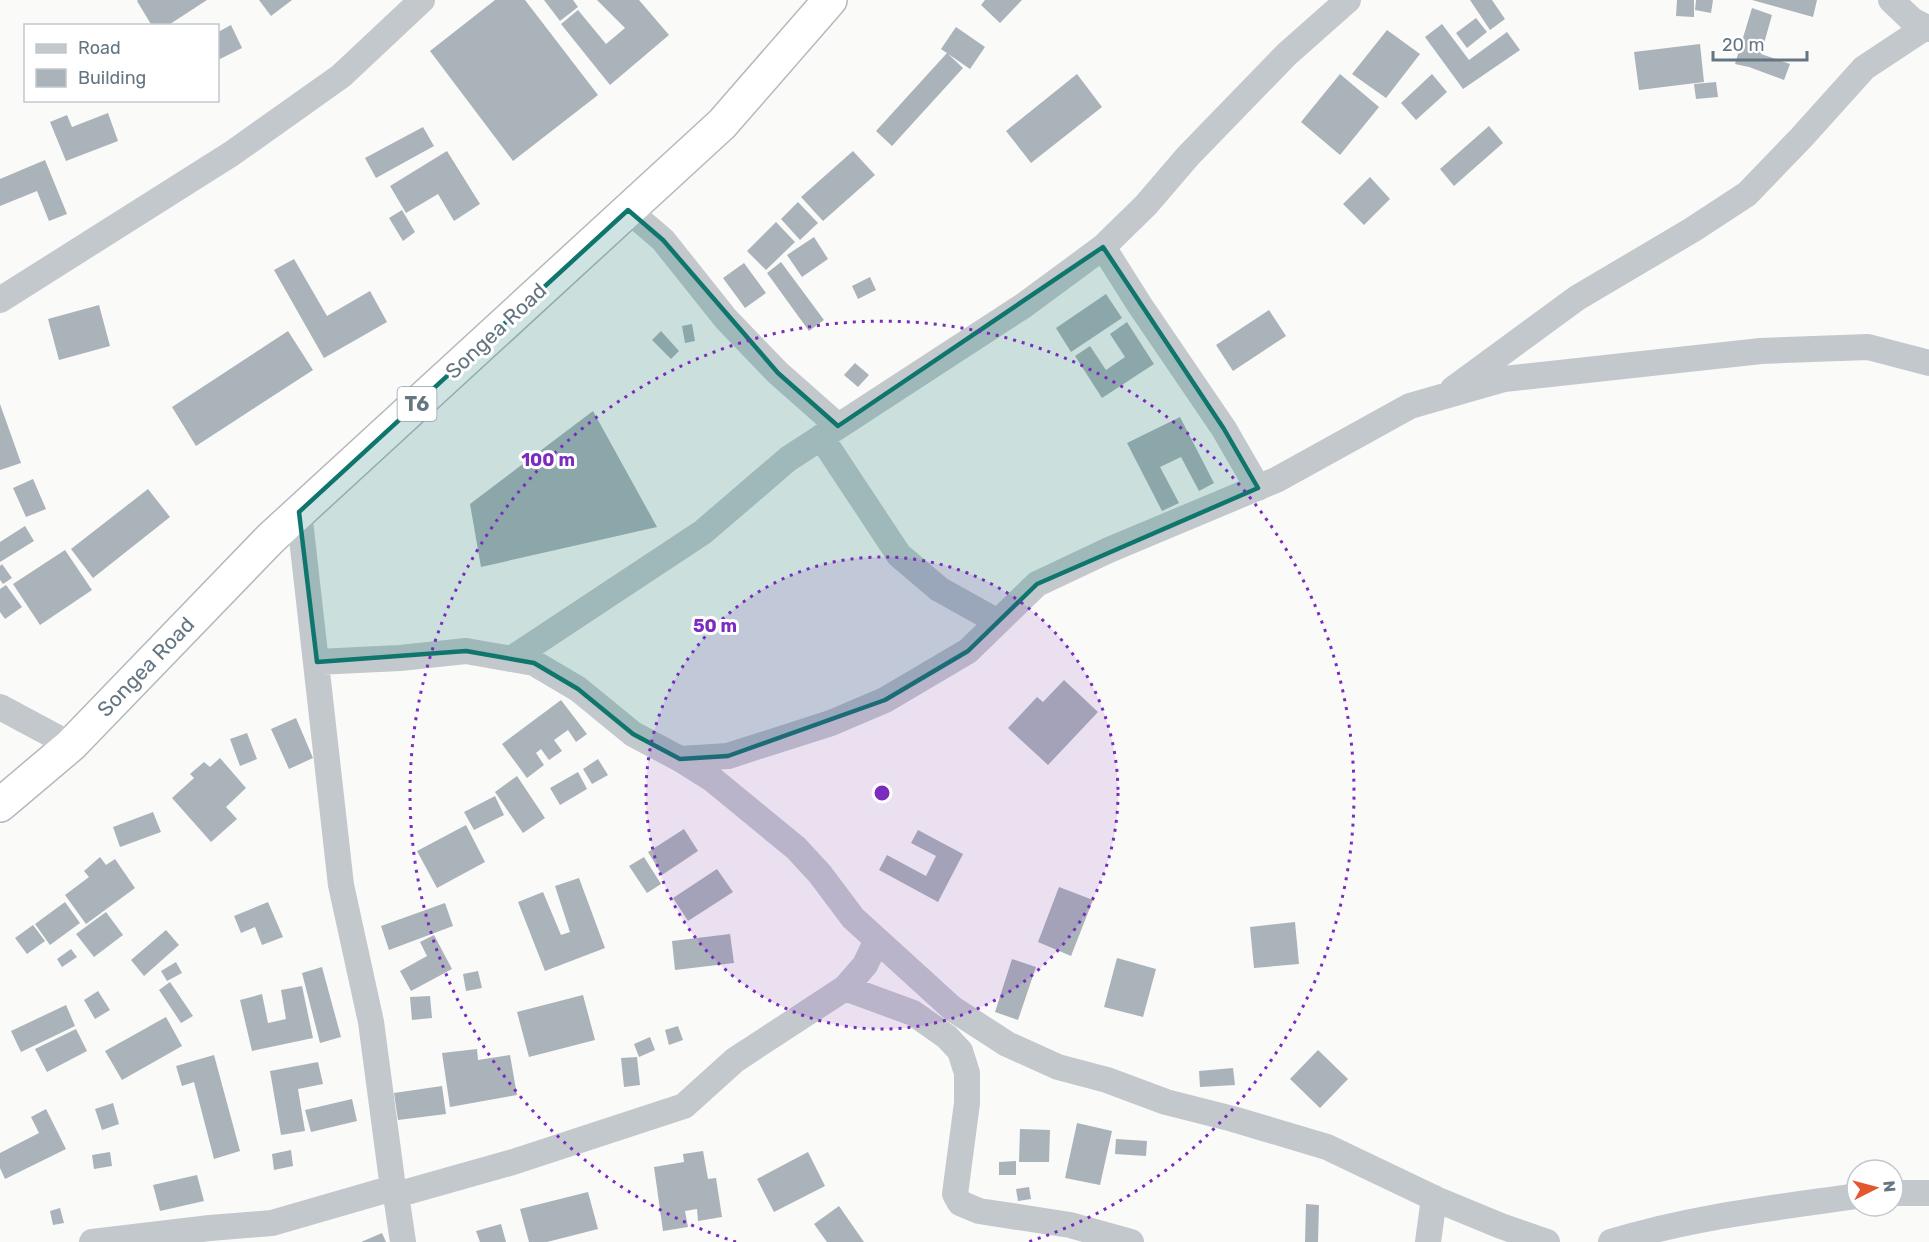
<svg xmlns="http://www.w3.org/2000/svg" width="1929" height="1242" viewBox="0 0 1929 1242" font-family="Rubik,sans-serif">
	<rect width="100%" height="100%" fill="#fafaf8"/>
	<path fill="#aab3b9" d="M 138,0 L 207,0 L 167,26 L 152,26 L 137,1 Z
		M 259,0 L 292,0 L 271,16 Z
		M 495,0 L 525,0 L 598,95 L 513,161 L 430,51 Z
		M 544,0 L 573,0 L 578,7 L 560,21 Z
		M 597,0 L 639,0 L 669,35 L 610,85 L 561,24 L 578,10 L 606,44 L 625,28 Z
		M 985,0 L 1022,0 L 1000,23 L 981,5 Z
		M 1470,0 L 1492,0 L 1505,19 L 1490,30 Z
		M 1677,0 L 1694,0 L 1694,17 L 1676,16 Z
		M 1696,0 L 1713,0 L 1711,13 L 1695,10 Z
		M 1752,0 L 1817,0 L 1813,17 Z
		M 1752,8 L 1772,15 L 1761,54 L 1790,64 L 1784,80 L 1749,67 L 1735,64 Z
		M 1476,18 L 1487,32 L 1467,48 L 1456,33 Z
		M 1442,24 L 1469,60 L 1507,32 L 1520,50 L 1463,89 L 1425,37 Z
		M 231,25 L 242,48 L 218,60 L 218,32 Z
		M 956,27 L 985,47 L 970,69 L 941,49 Z
		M 1387,30 L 1420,54 L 1386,98 L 1352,74 Z
		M 1700,44 L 1704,82 L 1639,90 L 1634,52 Z
		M 947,53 L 963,68 L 892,146 L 876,131 Z
		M 1077,74 L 1102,107 L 1031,163 L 1006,131 Z
		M 1340,74 L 1379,107 L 1340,155 L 1301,122 Z
		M 1432,74 L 1447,92 L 1416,120 L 1401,103 Z
		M 1716,82 L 1718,97 L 1696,99 L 1694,84 Z
		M 108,113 L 118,141 L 66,161 L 50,122 L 67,115 L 72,127 Z
		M 1489,126 L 1503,143 L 1454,186 L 1440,169 Z
		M 423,127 L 434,146 L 376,178 L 365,158 Z
		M 447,151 L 480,204 L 454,221 L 438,194 L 406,213 L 390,186 Z
		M 853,151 L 875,175 L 823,221 L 801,197 Z
		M 45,160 L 67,214 L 49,221 L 37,191 L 0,206 L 0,179 Z
		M 1370,177 L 1390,199 L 1364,225 L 1343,204 Z
		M 798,202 L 818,223 L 800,240 L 781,219 Z
		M 402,210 L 415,232 L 403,241 L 389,218 Z
		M 776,222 L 795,242 L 766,270 L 747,251 Z
		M 814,237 L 828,259 L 802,277 L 787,255 Z
		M 294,259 L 327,316 L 370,291 L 387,322 L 324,358 L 274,270 Z
		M 781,262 L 824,320 L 809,331 L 767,273 Z
		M 744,263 L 766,293 L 745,308 L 723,278 Z
		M 870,277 L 876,290 L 858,299 L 852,286 Z
		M 1106,294 L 1122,318 L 1071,352 L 1056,328 Z
		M 99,305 L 110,346 L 59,360 L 48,319 Z
		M 1269,310 L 1286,336 L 1233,371 L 1216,345 Z
		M 1127,322 L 1154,364 L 1102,398 L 1075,356 L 1090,346 L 1106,370 L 1125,357 L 1110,334 Z
		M 692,324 L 695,341 L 685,343 L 682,326 Z
		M 288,331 L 313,370 L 196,446 L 172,407 Z
		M 661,331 L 679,351 L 671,359 L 652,340 Z
		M 855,363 L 869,375 L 858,387 L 844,375 Z
		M 0,404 L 21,463 L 0,470 Z
		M 593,411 L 657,527 L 481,567 L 470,504 Z
		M 1180,417 L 1214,483 L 1199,491 L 1181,457 L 1160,467 L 1179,503 L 1162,511 L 1127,443 Z
		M 33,479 L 46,509 L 26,517 L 13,488 Z
		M 148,489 L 170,517 L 93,578 L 71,549 Z
		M 25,526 L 34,541 L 0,562 L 0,542 Z
		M 65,550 L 92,590 L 40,625 L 13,584 Z
		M 2,564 L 12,578 L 3,584 L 0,580 L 0,566 Z
		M 6,585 L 22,607 L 5,619 L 0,612 L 0,589 Z
		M 1064,680 L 1098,712 L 1048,765 L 1008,728 L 1037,697 L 1043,702 Z
		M 561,700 L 587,734 L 576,742 L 568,730 L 554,740 L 562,751 L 549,760 L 541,749 L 536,753 L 544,765 L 527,778 L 502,744 Z
		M 296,718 L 313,758 L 289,769 L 271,729 Z
		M 247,733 L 257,759 L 240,766 L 230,739 Z
		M 220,758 L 246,788 L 226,807 L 237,819 L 211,842 L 172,798 L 194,778 L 190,774 L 204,762 L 210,767 Z
		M 598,759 L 608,775 L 592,784 L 583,769 Z
		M 578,772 L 587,789 L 560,805 L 550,788 Z
		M 517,776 L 545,818 L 523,833 L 495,792 Z
		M 495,796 L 504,815 L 474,830 L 464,812 Z
		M 153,812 L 161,832 L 120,847 L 113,827 Z
		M 466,825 L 485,862 L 437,888 L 417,851 Z
		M 684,829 L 698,851 L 662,875 L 648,852 Z
		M 918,830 L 963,854 L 938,902 L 879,870 L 887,855 L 926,876 L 936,856 L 911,843 Z
		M 100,857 L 106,865 L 115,859 L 135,888 L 86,924 L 65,895 L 89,877 L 84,871 Z
		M 644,857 L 661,884 L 647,893 L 629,866 Z
		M 717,869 L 733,892 L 688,921 L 673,898 Z
		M 579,878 L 605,948 L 545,971 L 518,902 L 543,892 L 561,935 L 570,932 L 555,886 Z
		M 1059,887 L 1093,900 L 1071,956 L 1038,942 Z
		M 65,902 L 80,923 L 50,945 L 35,924 Z
		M 268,902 L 283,937 L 262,945 L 255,927 L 241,933 L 234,916 Z
		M 445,903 L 453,926 L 389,950 L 381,926 Z
		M 106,912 L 123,935 L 94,957 L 76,934 Z
		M 1295,922 L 1299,964 L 1254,968 L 1250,927 Z
		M 33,925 L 45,941 L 27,954 L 15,938 Z
		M 166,930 L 179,945 L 144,976 L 131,960 Z
		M 730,934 L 734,963 L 675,970 L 672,941 Z
		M 434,935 L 452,969 L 411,991 L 400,971 L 427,956 L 420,942 Z
		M 71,949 L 77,957 L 62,967 L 57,959 Z
		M 1117,958 L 1156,969 L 1143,1017 L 1104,1007 Z
		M 1012,959 L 1036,967 L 1018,1020 L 995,1012 Z
		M 176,962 L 182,973 L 167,981 L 161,971 Z
		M 322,967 L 341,1037 L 320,1043 L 302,973 Z
		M 478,971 L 482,988 L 466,991 L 463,974 Z
		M 170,982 L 193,1016 L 181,1023 L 159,990 Z
		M 302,986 L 313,1038 L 252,1051 L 240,1000 L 262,994 L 268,1023 L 286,1019 L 281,990 Z
		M 98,991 L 110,1010 L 95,1019 L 84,1000 Z
		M 583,995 L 595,1040 L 529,1057 L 517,1012 Z
		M 430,996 L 432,1018 L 412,1020 L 410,997 Z
		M 66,1005 L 75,1026 L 21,1052 L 11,1031 Z
		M 166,1017 L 182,1046 L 122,1080 L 105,1051 Z
		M 678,1026 L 683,1040 L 669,1045 L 665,1030 Z
		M 76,1029 L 87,1051 L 47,1072 L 35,1049 Z
		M 650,1037 L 655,1050 L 639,1057 L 634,1044 Z
		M 477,1049 L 478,1060 L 510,1055 L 517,1095 L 450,1107 L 442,1053 Z
		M 1318,1050 L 1348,1079 L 1320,1108 L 1290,1079 Z
		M 214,1055 L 240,1151 L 214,1159 L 194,1082 L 182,1086 L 176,1066 Z
		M 637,1057 L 640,1085 L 624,1087 L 621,1058 Z
		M 318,1062 L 323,1084 L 298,1089 L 305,1131 L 281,1135 L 270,1071 Z
		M 1233,1068 L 1235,1085 L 1200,1087 L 1199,1071 Z
		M 442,1086 L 446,1114 L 398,1120 L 394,1093 Z
		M 352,1099 L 357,1121 L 311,1132 L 305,1110 Z
		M 113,1103 L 119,1124 L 102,1130 L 95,1109 Z
		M 46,1109 L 66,1149 L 5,1179 L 0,1168 L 0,1153 L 39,1133 L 31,1117 Z
		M 1077,1123 L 1112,1131 L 1100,1185 L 1065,1178 Z
		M 1020,1129 L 1050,1130 L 1049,1162 L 1019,1162 Z
		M 1116,1139 L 1147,1141 L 1146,1156 L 1115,1154 Z
		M 291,1150 L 293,1166 L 274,1170 L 272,1154 Z
		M 703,1151 L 708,1179 L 716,1178 L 722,1217 L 698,1221 L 697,1209 L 685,1211 L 688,1227 L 663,1231 L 654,1167 L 684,1162 L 683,1154 Z
		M 110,1152 L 112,1166 L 94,1169 L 92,1155 Z
		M 808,1152 L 825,1186 L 774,1212 L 757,1179 Z
		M 1016,1161 L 1016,1175 L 999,1175 L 999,1162 Z
		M 197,1175 L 204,1201 L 160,1211 L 153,1185 Z
		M 1029,1187 L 1031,1199 L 1018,1201 L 1016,1189 Z
		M 588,1192 L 598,1229 L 547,1242 L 529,1242 L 520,1209 Z
		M 1306,1204 L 1319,1205 L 1318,1242 L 1305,1242 Z
		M 839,1206 L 864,1242 L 827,1242 L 814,1224 Z
		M 60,1208 L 64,1223 L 53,1225 L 50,1211 Z
		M 501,1224 L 506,1242 L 480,1242 L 476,1231 Z
		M 382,1233 L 386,1242 L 361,1242 Z"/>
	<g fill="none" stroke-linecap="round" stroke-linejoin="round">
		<g stroke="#b4b9bd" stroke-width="36">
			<path id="highway" d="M 0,805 L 71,745 L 271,538 L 722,124 L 830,0"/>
		</g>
		<path stroke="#c3c8cc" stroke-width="26" d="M 1891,0 L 1912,20 L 1929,29
			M 628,210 L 663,240 L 726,319 L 778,373 L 838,426
			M 1103,247 L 1139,304 L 1224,429 L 1258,488
			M 0,300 L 231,154 L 341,76 L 422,0
			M 1453,389 L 1577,298 L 1692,230 L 1747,194 L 1801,138 L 1864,68 L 1926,27
			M 821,437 L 899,555 L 939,589 L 998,622
			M 299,512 L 341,885 L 371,1022 L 393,1188 L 396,1195 L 403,1242
			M 511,659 L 703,532 L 788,459 L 1023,306 L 1103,247 L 1146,205 L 1188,156 L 1287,54 L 1348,0
			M 317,662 L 400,658 L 466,651 L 534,663 L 578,689 L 633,734 L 680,759 L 728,756 L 831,723 L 885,700 L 968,651 L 1037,584 L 1109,550 L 1276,480 L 1410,406 L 1504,379 L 1761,351 L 1868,347 L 1929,363
			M 0,707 L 71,745
			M 680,759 L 712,779 L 796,848 L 820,874 L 853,918 L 953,1009 L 1007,1044 L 1058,1067 L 1107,1080 L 1166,1102 L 1233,1119 L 1327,1147 L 1438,1200 L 1501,1226 L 1547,1242
			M 845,988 L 913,1013 L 947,1037 L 960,1051 L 967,1073 L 967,1103 L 955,1194 L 960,1203 L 979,1211 L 1070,1225 L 1131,1242
			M 1893,1193 L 1929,1193
			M 396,1195 L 513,1162 L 684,1106 L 735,1060 L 845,988 L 865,965 L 877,940
			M 92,1242 L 210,1228 L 272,1223 L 393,1188
			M 1428,1242 L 1434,1198
			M 1611,1242 C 1691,1217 1774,1208 1857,1196"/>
		<use href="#highway" stroke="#fff" stroke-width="33"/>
	</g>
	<path fill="#0f766e" fill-opacity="0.2" stroke="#0f766e" stroke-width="4.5" stroke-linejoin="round" d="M 628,210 L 663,240 L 778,373 L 838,426 L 1103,247 L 1224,429 L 1258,488 L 1037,584 L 968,651 L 885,700 L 728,756 L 680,759 L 633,734 L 578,689 L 534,663 L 466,651 L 317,662 L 299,512 Z"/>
	<circle cx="882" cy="793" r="236" fill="#7b2cbf" fill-opacity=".12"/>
	<g fill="none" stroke="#7b2cbf" stroke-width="3" stroke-dasharray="3 6">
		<circle cx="882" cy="793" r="236"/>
		<path d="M736 1242A472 472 0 1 1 1028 1242"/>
	</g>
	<g text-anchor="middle" stroke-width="6" stroke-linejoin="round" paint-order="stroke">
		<rect fill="#fff" stroke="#939fa8" stroke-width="1.5" x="397.5" y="387" width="39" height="34" rx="4.5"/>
		<g font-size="20" font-weight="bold" fill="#657683">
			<text x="417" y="411">T6</text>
		</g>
		<g font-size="21" fill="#657683" stroke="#fff">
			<text transform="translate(496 331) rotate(-43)" y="7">Songea Road</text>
			<text transform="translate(146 667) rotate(-46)" y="7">Songea Road</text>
		</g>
	</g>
	<circle cx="882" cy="793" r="9" fill="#7b2cbf" stroke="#fff" stroke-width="3"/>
	<g font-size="18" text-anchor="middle" font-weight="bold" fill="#7b2cbf" stroke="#fff" stroke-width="6" stroke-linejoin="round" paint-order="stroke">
		<text x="548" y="466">100 m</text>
		<text x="715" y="632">50 m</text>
	</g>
	<rect x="24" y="24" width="195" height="78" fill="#ffffff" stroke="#c1c8cd" stroke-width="1.5"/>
	<rect x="36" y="44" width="30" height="9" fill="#c3c8cc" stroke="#c1c8cd" stroke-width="1.5"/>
	<text x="78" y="54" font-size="18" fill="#657683">Road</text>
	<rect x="36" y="69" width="30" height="18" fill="#aab3b9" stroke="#c1c8cd" stroke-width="1.5"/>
	<text x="78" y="84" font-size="18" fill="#657683">Building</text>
	<g transform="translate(1875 1188) rotate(84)"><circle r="28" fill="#ffffff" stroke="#c1c8cd" stroke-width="1.5"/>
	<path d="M0-4.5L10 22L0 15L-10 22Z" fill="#e4572e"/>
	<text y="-9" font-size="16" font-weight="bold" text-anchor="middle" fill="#657683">N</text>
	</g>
	<path d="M1713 51v9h94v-9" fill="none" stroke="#657683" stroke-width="3"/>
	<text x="1722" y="51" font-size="18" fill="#657683" stroke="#ffffff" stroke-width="4.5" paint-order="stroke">20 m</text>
</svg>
